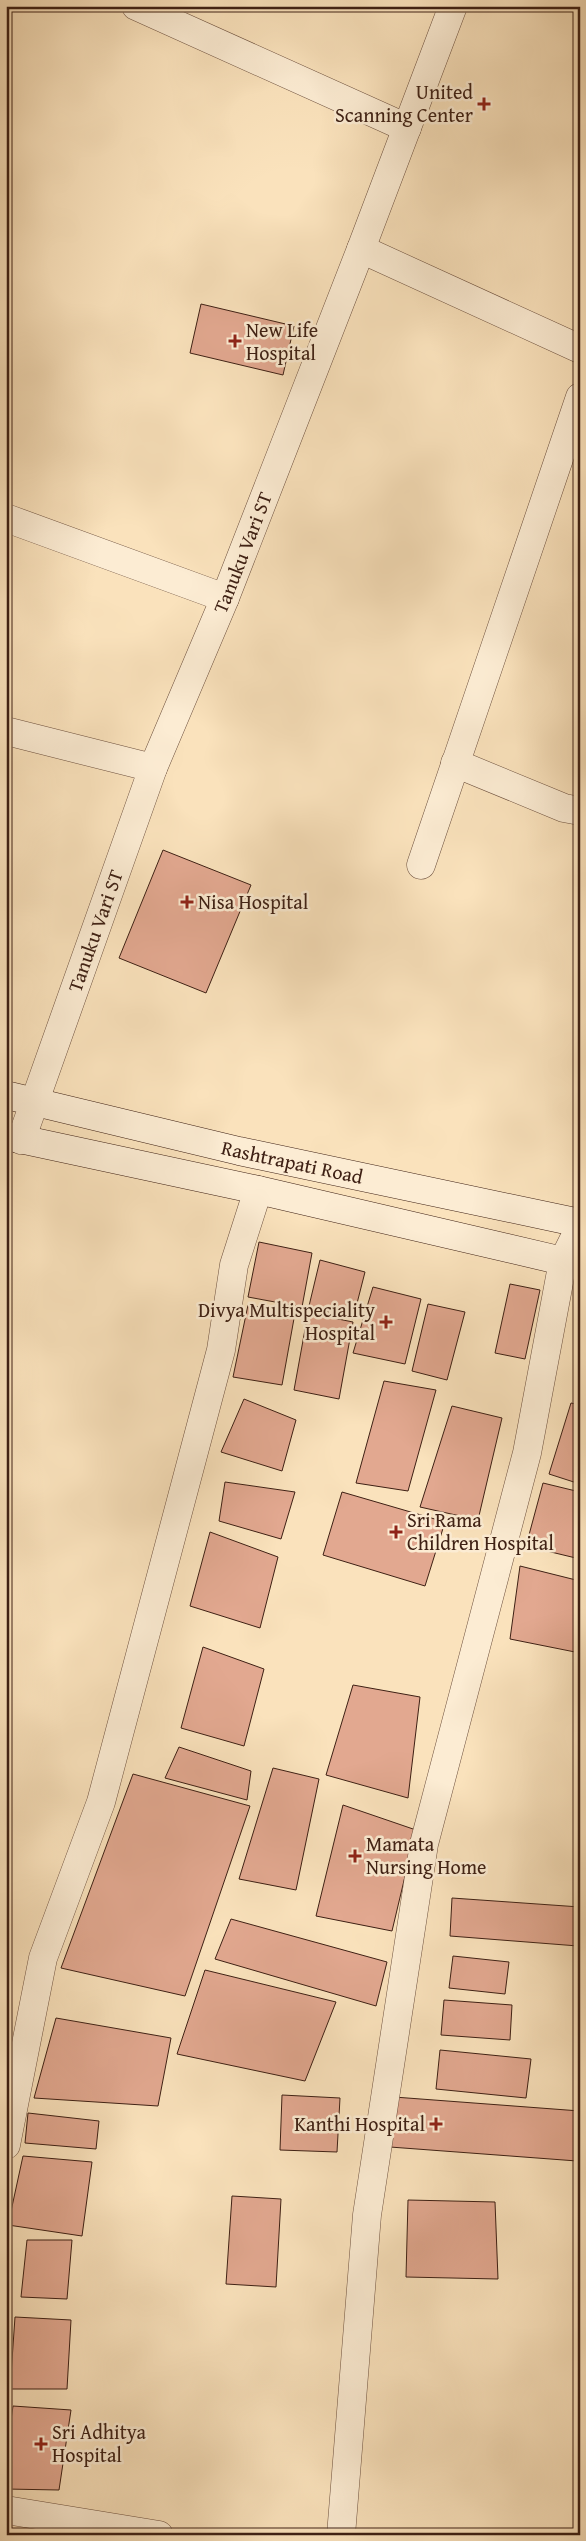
<svg xmlns="http://www.w3.org/2000/svg" width="586" height="2541" viewBox="0 0 586 2541" font-family="'Gentium Book Plus',serif">
	<rect width="100%" height="100%" fill="#fae2bc"/>
	<filter id="stains"><feTurbulence type="fractalNoise" baseFrequency=".004" numOctaves="4"/><feColorMatrix values="0 0 0 0 .2 0 0 0 0 .09 0 0 0 0 .02 0 0 0 .5 -.17"/></filter>
	<radialGradient id="worn" r=".72"><stop offset=".6" stop-color="#630" stop-opacity="0"/><stop offset="1" stop-color="#630" stop-opacity=".3"/></radialGradient>
	<path fill="#e2a890" stroke="#3e2014" d="M 201,304 L 294,326 L 283,375 L 190,353 Z
		M 163,850 L 251,885 L 206,993 L 119,958 Z
		M 259,1242 L 312,1253 L 302,1307 L 248,1297 Z
		M 320,1260 L 365,1272 L 353,1319 L 309,1306 Z
		M 510,1284 L 540,1290 L 525,1359 L 495,1353 Z
		M 373,1287 L 421,1299 L 405,1364 L 353,1353 Z
		M 428,1304 L 465,1312 L 447,1380 L 412,1371 Z
		M 248,1305 L 295,1313 L 282,1385 L 233,1377 Z
		M 308,1313 L 353,1322 L 339,1399 L 294,1390 Z
		M 384,1381 L 436,1390 L 408,1491 L 356,1483 Z
		M 244,1399 L 296,1420 L 282,1471 L 221,1452 Z
		M 571,1403 L 580,1405 L 580,1484 L 549,1474 Z
		M 452,1406 L 502,1418 L 478,1520 L 420,1507 Z
		M 225,1482 L 295,1492 L 281,1539 L 219,1521 Z
		M 543,1483 L 580,1492 L 580,1559 L 526,1546 Z
		M 342,1492 L 445,1522 L 425,1586 L 323,1555 Z
		M 210,1532 L 278,1557 L 260,1628 L 190,1606 Z
		M 520,1566 L 580,1581 L 580,1653 L 510,1639 Z
		M 203,1647 L 264,1669 L 244,1746 L 181,1728 Z
		M 353,1685 L 420,1697 L 408,1798 L 326,1775 Z
		M 179,1747 L 251,1771 L 247,1800 L 165,1778 Z
		M 273,1768 L 319,1779 L 296,1890 L 239,1879 Z
		M 133,1774 L 250,1806 L 185,1996 L 61,1968 Z
		M 343,1805 L 416,1830 L 392,1931 L 316,1916 Z
		M 452,1898 L 580,1907 L 578,1946 L 450,1936 Z
		M 231,1919 L 387,1962 L 376,2006 L 215,1959 Z
		M 453,1956 L 509,1962 L 505,1994 L 449,1988 Z
		M 205,1970 L 336,2002 L 305,2081 L 177,2054 Z
		M 444,2000 L 512,2005 L 510,2040 L 441,2035 Z
		M 56,2018 L 171,2038 L 158,2106 L 34,2098 Z
		M 440,2050 L 531,2059 L 526,2098 L 436,2089 Z
		M 282,2095 L 340,2098 L 337,2152 L 280,2150 Z
		M 394,2097 L 580,2111 L 577,2161 L 390,2147 Z
		M 28,2113 L 99,2121 L 96,2149 L 25,2143 Z
		M 23,2156 L 92,2162 L 82,2236 L 8,2225 Z
		M 232,2196 L 281,2199 L 276,2287 L 226,2284 Z
		M 408,2200 L 495,2202 L 498,2279 L 406,2277 Z
		M 27,2240 L 72,2240 L 67,2299 L 21,2297 Z
		M 15,2317 L 71,2320 L 67,2389 L 10,2389 Z
		M 13,2406 L 71,2410 L 59,2490 L 6,2489 L 6,2453 Z"/>
	<g fill="none" stroke-linecap="round" stroke-linejoin="round">
		<g stroke="#6d503e" stroke-width="29">
			<g id="street">
				<path d="M 136,6 L 407,128"/>
				<path d="M 361,249 L 580,349"/>
				<path d="M 6,518 L 225,598"/>
				<path d="M 6,731 L 153,768"/>
				<path d="M 455,763 L 564,808 L 580,811"/>
				<path d="M 421,865 L 580,397"/>
				<path id="s1" d="M 21,1140 L 153,768 L 225,598 L 361,249 L 453,6"/>
				<path d="M 6,2145 L 43,1958 L 101,1802 L 221,1350 L 234,1265 L 258,1190"/>
				<path d="M 6,2510 L 159,2535"/>
				<path d="M 341,2535 L 367,2215 L 424,1844 L 527,1453 L 563,1261 L 580,1227"/>
			</g>
		</g>
		<g stroke="#3e2014" stroke-width="29">
			<g id="secondary">
				<path id="s2" d="M 6,1095 L 239,1151 L 580,1223"/>
				<path d="M 6,1136 L 258,1190 L 580,1265"/>
			</g>
		</g>
		<use href="#street" stroke="#fcecd3" stroke-width="28"/>
		<use href="#secondary" stroke="#fcecd3" stroke-width="28"/>
	</g>
	<g fill="#8f2418" stroke="#fcecd3" stroke-width="2">
		<path d="M481.5 96.5h5v5h5v5h-5v5h-5v-5h-5v-5h5z"/>
		<path d="M232.5 333.5h5v5h5v5h-5v5h-5v-5h-5v-5h5z"/>
		<path d="M184.5 894.5h5v5h5v5h-5v5h-5v-5h-5v-5h5z"/>
		<path d="M383.5 1314.5h5v5h5v5h-5v5h-5v-5h-5v-5h5z"/>
		<path d="M393.5 1524.5h5v5h5v5h-5v5h-5v-5h-5v-5h5z"/>
		<path d="M352.5 1848.5h5v5h5v5h-5v5h-5v-5h-5v-5h5z"/>
		<path d="M433.5 2116.5h5v5h5v5h-5v5h-5v-5h-5v-5h5z"/>
		<path d="M38.5 2436.5h5v5h5v5h-5v5h-5v-5h-5v-5h5z"/>
	</g>
	<g text-anchor="middle" stroke-width="5" stroke-linejoin="round" paint-order="stroke">
		<g font-size="20" fill="#3e2014" stroke="#fcecd3" text-anchor="start">
			<text x="473" y="99" text-anchor="end">United<tspan x="473" dy="23">Scanning Center</tspan></text>
			<text x="246" y="337">New Life<tspan x="246" dy="23">Hospital</tspan></text>
			<text x="198" y="909">Nisa Hospital</text>
			<text x="375" y="1317" text-anchor="end">Divya Multispeciality<tspan x="375" dy="23">Hospital</tspan></text>
			<text x="407" y="1527">Sri Rama<tspan x="407" dy="23">Children Hospital</tspan></text>
			<text x="366" y="1851">Mamata<tspan x="366" dy="23">Nursing Home</tspan></text>
			<text x="425" y="2131" text-anchor="end">Kanthi Hospital</text>
			<text x="52" y="2439">Sri Adhitya<tspan x="52" dy="23">Hospital</tspan></text>
		</g>
		<g font-size="20" fill="#3e2014" stroke="#fcecd3">
			<text dy="7" stroke="none"><textPath href="#s1" startOffset="628">Tanuku Vari ST</textPath></text>
			<text dy="7" stroke="none"><textPath href="#s1" startOffset="222">Tanuku Vari ST</textPath></text>
			<text dy="7" stroke="none"><textPath href="#s2" startOffset="294">Rashtrapati Road</textPath></text>
		</g>
	</g>
	<rect width="586" height="2541" fill="none" stroke="#fae2bc" stroke-width="25"/>
	<rect x="8" y="8" width="571" height="2526" fill="none" stroke="#3e2014" stroke-width="2.5"/>
	<rect x="12" y="12" width="561" height="2516" fill="none" stroke="#3e2014"/>
	<rect width="100%" height="100%" filter="url(#stains)"/>
	<rect width="100%" height="100%" fill="url(#worn)"/>
</svg>
